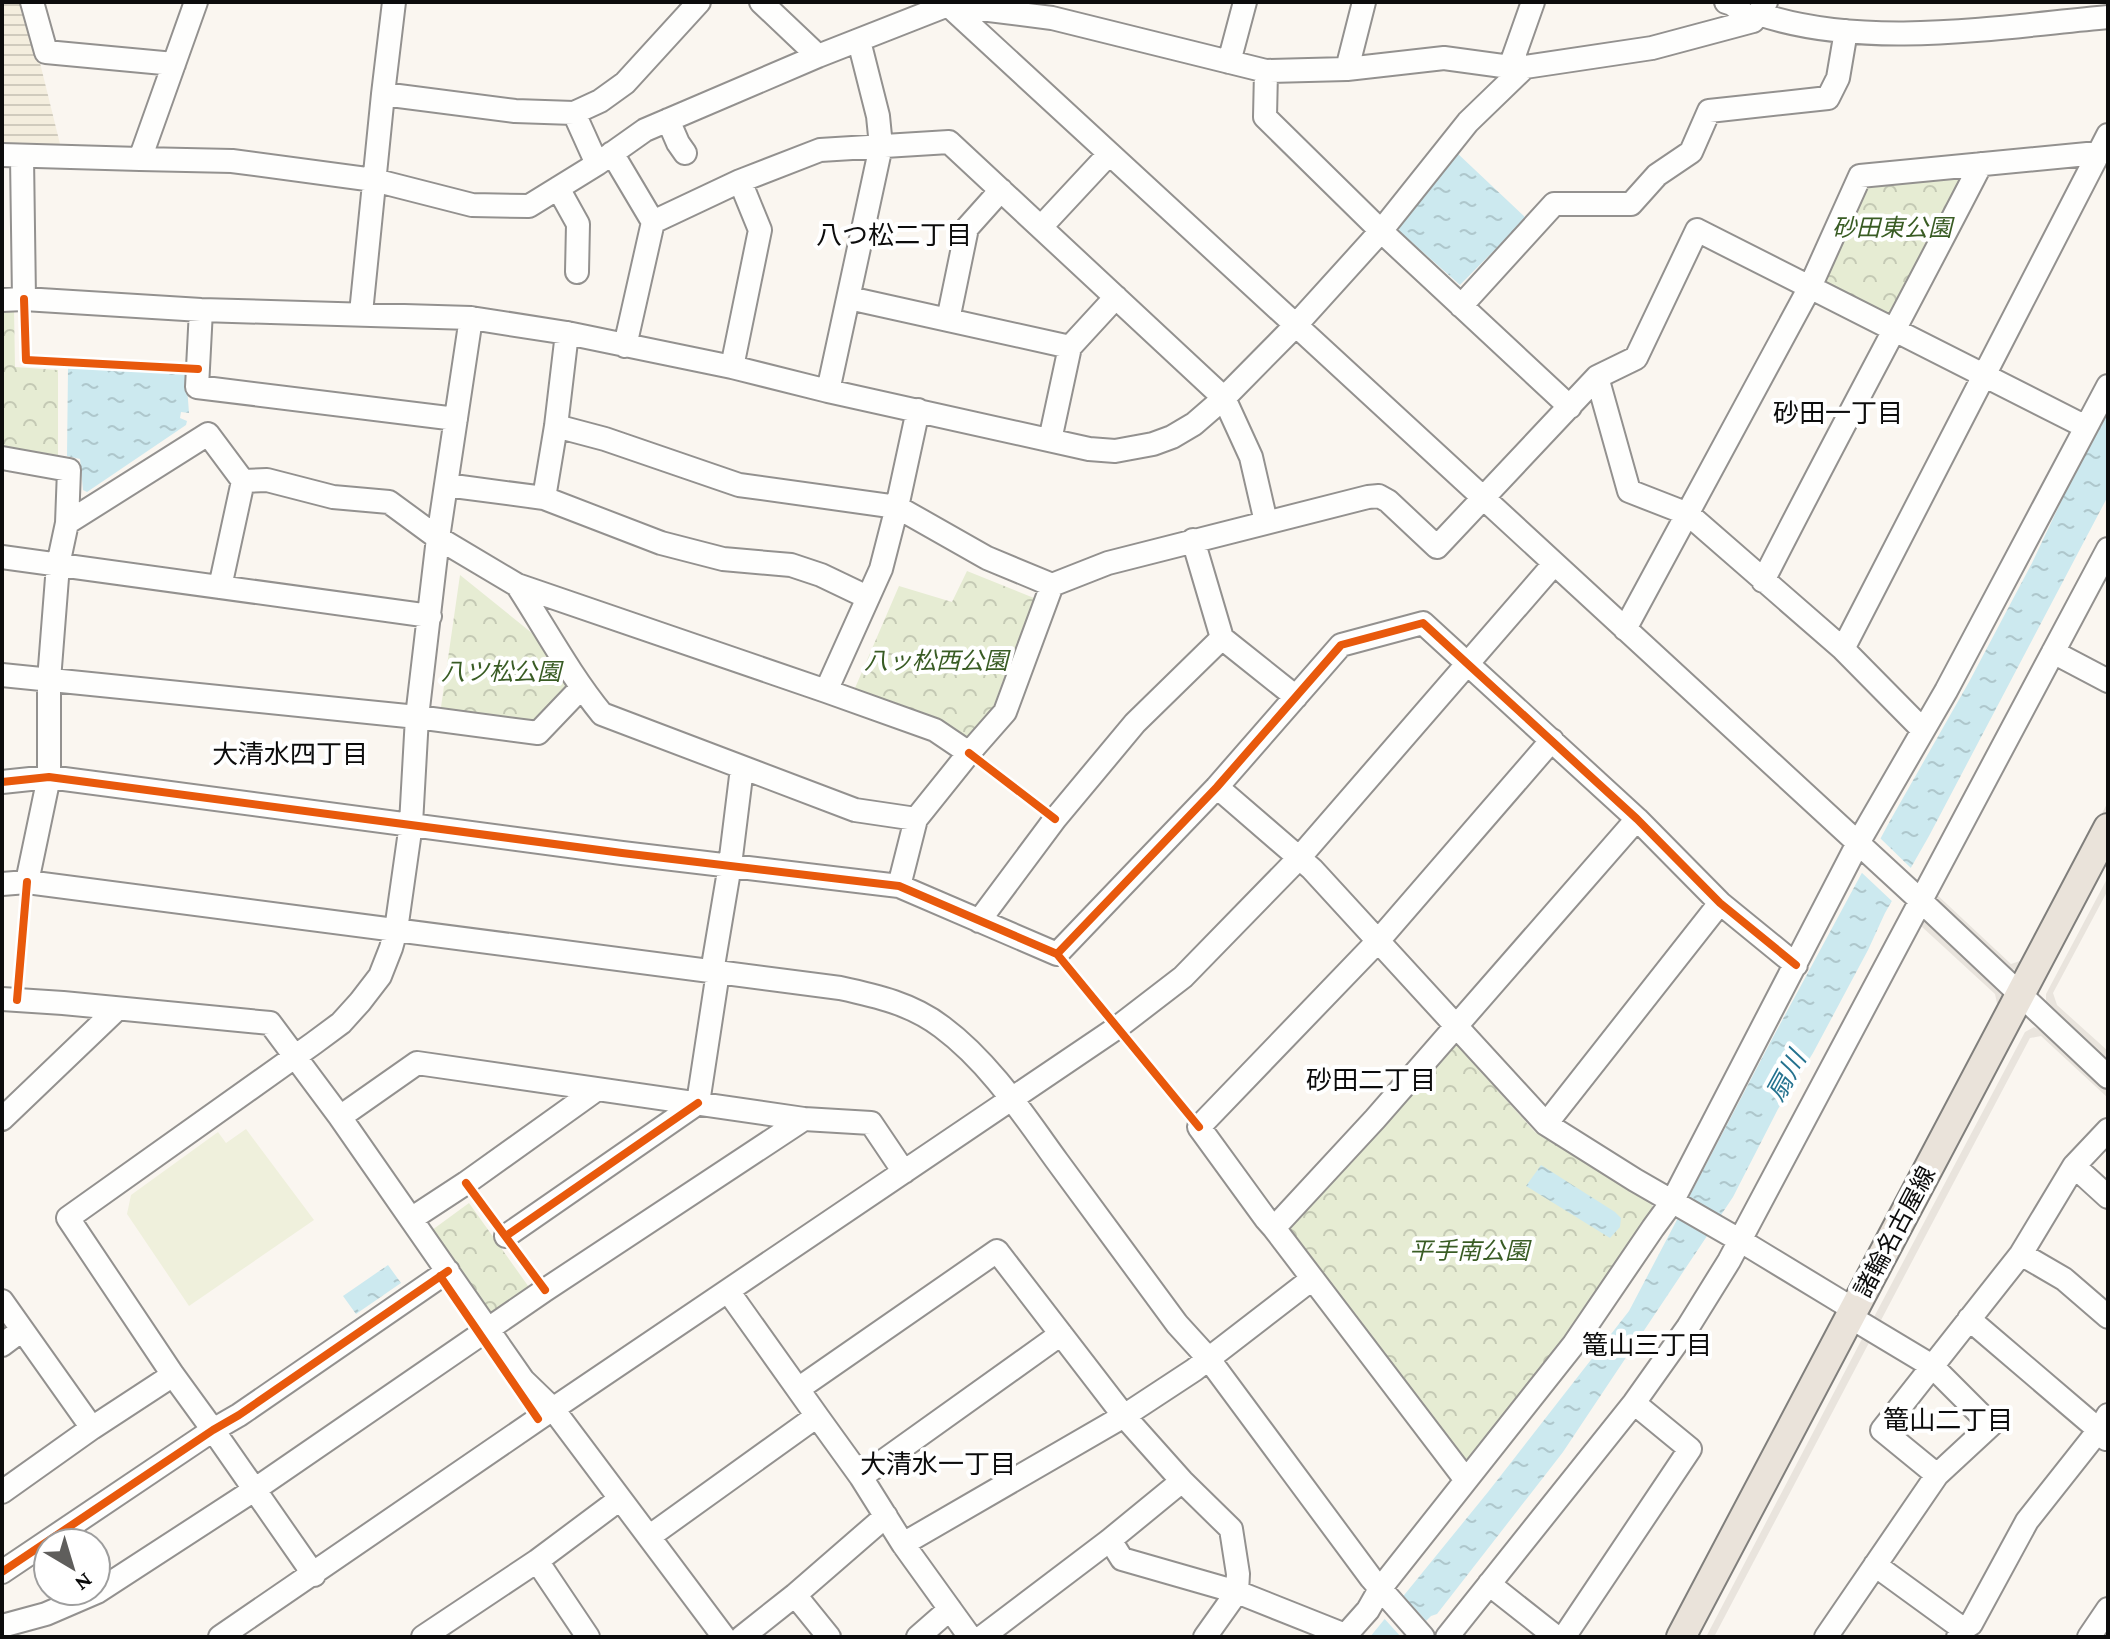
<svg xmlns="http://www.w3.org/2000/svg" width="2110" height="1639" viewBox="0 0 2110 1639" font-family="'Crimson Pro','Noto Sans JP',serif">
	<defs>
		<pattern id="farmland-rules" width="6" height="5" patternUnits="userSpaceOnUse" patternTransform="scale(2)"><rect width="6" height="5" fill="#f4eede"/><path d="M0 2.5h6" fill="none" stroke="#d0cbbd"/></pattern>
		<pattern id="park-crowns" width="20" height="18" patternUnits="userSpaceOnUse" patternTransform="scale(2)"><rect width="20" height="18" fill="#e6ecd3"/><path d="M2 6a3 3 0 1 1 6 0M12 15a3 3 0 1 1 6 0" fill="none" stroke="#c4c9b4"/></pattern>
		<pattern id="water-ripples" width="26" height="14" patternUnits="userSpaceOnUse" patternTransform="scale(2)"><rect width="26" height="14" fill="#cce9ef"/><path d="M2 4q2-2 4 0t4 0M15 11q2-2 4 0t4 0" fill="none" stroke="#aec7cc"/></pattern>
	</defs>
	<rect width="100%" height="100%" fill="#faf6f0"/>
	<path fill="url(#farmland-rules)" d="M 2,2 L 25,2 L 61,148 L 2,145 Z"/>
	<path fill="url(#park-crowns)" d="M 1981,164 L 1895,331 L 1810,287 L 1860,176 Z
		M 14,309 L 15,367 L 58,370 L 58,455 L 2,446 L 2,310 Z
		M 967,571 L 1034,598 L 980,742 L 852,695 L 899,586 L 952,602 Z
		M 460,575 L 543,642 L 573,695 L 544,729 L 440,714 Z
		M 1457,1045 L 1535,1132 L 1652,1204 L 1652,1215 L 1617,1277 L 1468,1469 L 1288,1231 L 1450,1046 Z
		M 469,1203 L 531,1290 L 490,1320 L 428,1233 Z"/>
	<path fill="#eff0dc" d="M 246,1129 L 314,1220 L 189,1306 L 127,1214 L 131,1195 L 218,1132 L 226,1143 Z"/>
	<path fill="#e9e4dd" d="M 2108,802 L 2108,816 L 2017,970 L 2007,969 L 1934,900 L 1933,891 L 2011,964 L 2023,960 Z
		M 2108,877 L 2108,890 L 2053,993 L 2057,1005 L 2108,1051 L 2108,1061 L 2048,1006 L 2046,1000 L 2046,994 Z
		M 1920,919 L 1928,922 L 2003,992 L 2005,996 L 1998,1008 L 1995,994 L 1921,926 L 1914,925 Z
		M 2034,1027 L 2044,1032 L 2108,1090 L 2108,1098 L 2041,1036 L 2030,1038 L 1879,1324 L 1874,1322 L 1874,1317 L 2025,1032 Z
		M 1863,1337 L 1872,1337 L 1714,1637 L 1706,1637 Z"/>
	<path fill="url(#water-ripples)" d="M 1456,152 L 1526,218 L 1460,285 L 1399,231 L 1400,225 Z
		M 68,368 L 186,373 L 189,413 L 181,412 L 180,418 L 187,421 L 186,425 L 87,492 L 83,490 L 80,459 L 67,456 Z
		M 2108,410 L 2108,496 L 1929,836 L 1885,913 L 1868,950 L 1813,1053 L 1778,1109 L 1733,1197 L 1563,1452 L 1437,1614 L 1431,1616 L 1410,1637 L 1370,1637 L 1488,1492 L 1629,1311 L 1771,1041 L 1891,819 L 1969,682 L 2032,563 L 2084,453 Z
		M 1541,1165 L 1615,1212 L 1621,1218 L 1620,1227 L 1610,1238 L 1526,1186 Z
		M 388,1265 L 401,1283 L 356,1314 L 343,1296 Z"/>
	<path fill="#faf6f0" d="M 1879,837 L 1914,871 L 1895,904 L 1860,871 Z
		M 1400,1592 L 1429,1624 L 1416,1637 L 1401,1637 L 1382,1616 Z"/>
	<g fill="none" stroke-linecap="round" stroke-linejoin="round">
		<g stroke="#93918f" stroke-width="26">
			<path id="minor" d="M 32,2 L 46,52 L 174,64
				M 196,2 L 140,159 L 232,161 L 374,180 L 472,205 L 529,206 L 597,164 L 645,130 L 818,56 L 948,5 L 1052,18 L 1266,71 L 1347,69 L 1444,58 L 1510,67 L 1525,67 L 1652,48 L 1753,21 L 1766,2
				M 761,2 L 818,56
				M 1726,2 L 1732,4 L 1753,21
				M 946,3 L 1921,901 L 2108,1077
				M 1759,14 C 1866,50 1998,27 2108,17
				M 1229,62 L 1245,2
				M 1510,67 L 1533,2
				M 1347,69 L 1364,2
				M 1266,71 L 1265,117 L 1381,231 L 1570,407
				M 383,94 L 515,111 L 574,113 L 600,101 L 625,83 L 699,2
				M 574,113 L 597,164
				M 668,120 L 678,143 L 685,153
				M 612,153 L 653,222 L 625,346
				M 2,155 L 140,159
				M 22,157 L 24,299
				M 558,188 L 578,224 L 577,272
				M 653,222 L 740,181 L 820,150 L 949,142 L 1224,398 L 1251,457 L 1266,522
				M 1041,227 L 1109,154
				M 849,298 L 1070,347
				M 2,300 L 24,299 L 201,310 L 471,318 L 567,333 L 732,367 L 828,391 L 1089,449 L 1115,451 L 1153,444 L 1172,437 L 1194,424 L 1224,398 L 1295,326 L 1381,231 L 1468,122 L 1525,67
				M 1461,306 L 1554,204 L 1631,204 L 1657,175 L 1691,152 L 1709,111 L 1828,98 L 1838,78 L 1846,31
				M 201,310 L 197,387 L 456,419
				M 361,313 L 383,94 L 394,2
				M 948,320 L 967,228 L 1001,190
				M 732,367 L 760,230 L 740,181
				M 1597,377 L 1629,491 L 1688,514 L 1843,649 L 1922,729
				M 828,391 L 881,146 L 878,116 L 859,41
				M 556,426 L 605,439 L 739,485 L 897,507 L 987,558 L 1052,585 L 1108,563 L 1368,497 L 1379,496 L 1388,501 L 1437,547 L 1597,377 L 1636,358 L 1697,230 L 2086,427
				M 1050,440 L 1070,347 L 1116,297
				M 2,458 L 69,470 L 67,523 L 58,565 L 49,680 L 49,777 L 27,882
				M 243,481 L 267,480 L 333,497 L 389,502 L 438,538 L 517,585 L 826,691 L 935,730 L 969,753
				M 446,485 L 544,498 L 661,543 L 723,559 L 791,565 L 821,575 L 867,597
				M 544,498 L 556,426 L 567,333
				M 67,523 L 208,434 L 243,481 L 220,587
				M 1193,540 L 1222,638 L 1296,697
				M 2,557 L 430,616
				M 1763,581 C 1834,441 1909,304 1981,164
				M 517,585 C 545,628 570,675 602,714 L 855,810 L 916,819
				M 1625,629 L 1810,287 L 1860,176 L 2108,152
				M 1843,649 L 2108,135
				M 2053,652 L 2108,681
				M 2,675 L 417,717 L 538,733 L 581,688
				M 826,691 L 881,569 L 897,507 L 918,410
				M 2,782 L 49,777 L 622,853 L 899,886 L 1057,954 L 1217,787 L 1341,645 L 1423,623 L 1637,819 L 1720,903 L 1796,965
				M 1217,787 L 1312,869 L 1546,1124 L 1635,1180 L 1741,1241 L 1853,1309
				M 2,884 L 27,882 L 840,988 C 877,996 912,1004 942,1027 C 989,1062 1023,1114 1057,1161 C 1097,1215 1137,1270 1177,1324 L 1208,1358 L 1371,1578 L 1423,1637
				M 899,886 L 916,819 L 969,753 L 1005,712 L 1052,585
				M 979,921 L 1055,819 L 1135,723 L 1222,638
				M 712,972 L 730,865 L 742,768
				M 2,999 L 63,1003 L 270,1023 L 340,1117 L 523,1380 L 553,1409 L 724,1637
				M 698,1103 L 718,972
				M 340,1117 L 417,1063 L 804,1119 L 871,1123 L 904,1172
				M 2,1119 L 117,1009
				M 1546,1124 L 1720,903
				M 2074,1166 L 2108,1130
				M 411,1219 L 466,1183 L 596,1090
				M 1274,1228 L 1375,1119 L 1637,819
				M 506,1236 L 698,1103
				M 2021,1254 L 2074,1166 L 2108,1197
				M 2,1301 L 92,1428
				M 1969,1319 L 2099,1430 L 2106,1439
				M 1862,1324 L 1932,1366 L 1991,1425 L 1937,1475
				M 2,1345 L 22,1330
				M 798,1389 L 997,1251 L 1124,1416 L 1182,1481 L 1231,1529 L 1238,1574 L 1237,1592 L 1205,1637
				M 817,1416 L 861,1477
				M 1466,1480 L 1274,1228 L 1266,1219 L 1199,1127 L 1378,941 L 1552,740
				M 2,1492 L 92,1428 L 173,1375
				M 650,1536 L 817,1416 L 728,1291
				M 1110,1540 L 1122,1559 L 1237,1592 L 1345,1635
				M 903,1544 L 1124,1416 L 1194,1370 L 1312,1279
				M 537,1561 L 588,1637
				M 1875,1565 L 1963,1629
				M 2,1572 L 213,1430 L 239,1415 L 448,1271
				M 314,1575 L 213,1430 L 173,1375 L 68,1218 L 314,1043 L 341,1023 L 360,1002 L 380,976 L 391,948 L 396,930 L 411,824 L 417,717 L 438,538 L 471,318
				M 1489,1584 L 1556,1637
				M 795,1595 L 829,1637
				M 2,1626 L 46,1614 L 97,1592 L 254,1490 L 545,1290 L 804,1119
				M 220,1637 L 538,1419 L 1118,1027 L 1183,977 L 1299,858 L 1554,564
				M 423,1637 L 537,1561 L 620,1499
				M 742,1637 L 795,1595 L 886,1516
				M 918,1637 L 950,1609
				M 970,1637 L 903,1544 L 861,1477 L 1061,1334
				M 982,1637 L 1110,1540 L 1182,1481
				M 1344,1637 L 1368,1610 L 1380,1589 L 1574,1344 L 1653,1228 L 1672,1202 L 1858,843 L 1946,691 L 2108,386
				M 1447,1637 L 1634,1403 L 1688,1327 L 1729,1261 L 2108,549
				M 1564,1637 L 1690,1449 L 1634,1403
				M 1826,1637 L 1937,1475 L 1882,1430 L 2021,1254 L 2064,1279 L 2108,1317
				M 1958,1637 L 1963,1629 L 1971,1624 L 2027,1521 L 2099,1430 L 2108,1415
				M 2089,1637 L 2108,1609"/>
		</g>
		<g stroke="#807f7c" stroke-width="32">
			<path id="major" d="M 1681,1637 L 2108,828"/>
		</g>
		<use href="#minor" stroke="#fefefd" stroke-width="22"/>
		<use href="#major" stroke="#eae3da" stroke-width="28"/>
		<g stroke="#fff" stroke-width="13">
			<path id="cycleway" d="M 24,299 L 26,360 L 198,369
				M 969,753 L 1055,819
				M 2,782 L 49,777 L 622,853 L 899,886 L 1057,954 L 1199,1127
				M 1057,954 L 1217,787 L 1341,645 L 1423,623 L 1637,819 L 1720,903 L 1796,965
				M 17,1000 L 27,882
				M 466,1183 L 545,1290
				M 506,1236 L 698,1103
				M 440,1276 L 538,1419
				M 2,1572 L 213,1430 L 239,1415 L 448,1271"/>
		</g>
		<use href="#cycleway" stroke="#e8590c" stroke-width="8"/>
	</g>
	<g text-anchor="middle" stroke-width="8" stroke-linejoin="round" paint-order="stroke">
		<g font-size="24" font-style="italic" fill="#395c24" stroke="#fff">
			<text x="1892" y="236">砂田東公園</text>
			<text x="936" y="669">八ッ松西公園</text>
			<text x="501" y="680">八ツ松公園</text>
			<text x="1469" y="1259">平手南公園</text>
		</g>
		<g font-size="24" fill="#0c0c0c" stroke="#fff">
			<text transform="translate(1895 1232) rotate(-62)" y="8">諸輪名古屋線</text>
		</g>
		<g font-size="26" fill="#0c0c0c" stroke="#fff">
			<text x="894" y="244">八つ松二丁目</text>
			<text x="1838" y="422">砂田一丁目</text>
			<text x="290" y="763">大清水四丁目</text>
			<text x="1371" y="1089">砂田二丁目</text>
			<text x="1647" y="1354">篭山三丁目</text>
			<text x="1948" y="1429">篭山二丁目</text>
			<text x="938" y="1473">大清水一丁目</text>
		</g>
		<g font-size="26" font-style="italic" fill="#24728f" stroke="#fff">
			<text transform="translate(1786 1076) rotate(-61)" y="9">扇川</text>
		</g>
	</g>
	<rect width="2110" height="1639" fill="none" stroke="#0c0c0c" stroke-width="8"/>
	<g transform="translate(72 1567) rotate(142)"><circle r="38" fill="#ffffff" stroke="#9e9e9e" stroke-width="2"/>
	<path d="M0-6L14 30L0 20L-14 30Z" fill="#5f5e5c"/>
	<text y="-12" font-size="22" font-weight="bold" text-anchor="middle" fill="#0c0c0c">N</text>
	</g>
</svg>
